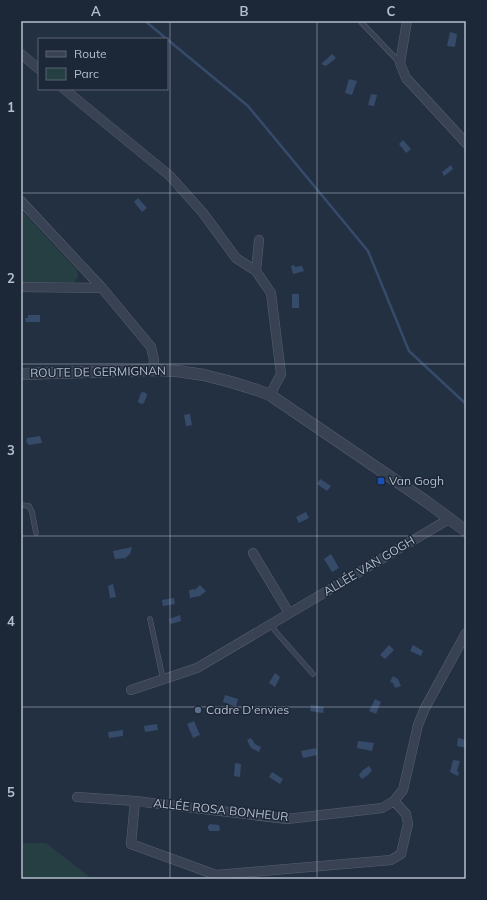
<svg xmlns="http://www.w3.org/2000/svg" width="487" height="900" viewBox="0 0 487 900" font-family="Mulish,sans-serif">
	<rect width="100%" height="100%" fill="#233042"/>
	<path fill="#253f43" d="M 21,210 L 77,270 L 78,277 L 74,282 L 21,283 Z
		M 21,843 L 46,843 L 92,879 L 21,879 Z"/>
	<path fill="#364b6a" d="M 450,32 L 457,34 L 455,47 L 447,46 Z
		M 332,54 L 336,58 L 326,66 L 321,64 Z
		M 349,79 L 357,81 L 352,95 L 345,93 Z
		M 371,94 L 377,95 L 374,106 L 368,105 Z
		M 403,140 L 411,149 L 406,153 L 399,144 Z
		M 451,165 L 453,169 L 444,176 L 442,172 Z
		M 138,198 L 147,208 L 142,212 L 134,202 Z
		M 294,265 L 295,267 L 302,266 L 304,271 L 293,274 L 291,266 Z
		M 292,294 L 299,294 L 299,308 L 292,308 Z
		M 28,315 L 40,315 L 40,322 L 26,322 L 25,318 L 28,318 Z
		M 143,392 L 146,393 L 147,395 L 144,403 L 142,404 L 139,403 L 138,401 L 141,393 Z
		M 190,414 L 192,425 L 186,426 L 184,415 Z
		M 40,436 L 42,443 L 28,445 L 28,443 L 26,442 L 27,438 Z
		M 320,479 L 331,486 L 327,491 L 317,484 Z
		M 306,512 L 309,518 L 299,523 L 296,517 Z
		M 132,547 L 130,554 L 124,559 L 124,558 L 115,559 L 113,551 Z
		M 331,554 L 339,568 L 332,572 L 324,559 Z
		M 113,584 L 116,597 L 110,598 L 108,586 Z
		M 200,585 L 206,591 L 200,596 L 190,598 L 189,590 L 196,589 Z
		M 174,598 L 175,604 L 163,606 L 162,600 Z
		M 180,615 L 181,621 L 171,624 L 169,619 Z
		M 389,645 L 394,650 L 385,659 L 380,655 Z
		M 413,645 L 423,651 L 421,656 L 410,651 Z
		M 275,673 L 280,677 L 275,687 L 269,683 Z
		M 393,676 L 398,679 L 401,686 L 395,688 L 393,683 L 390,682 Z
		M 225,695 L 238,699 L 236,707 L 223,702 Z
		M 375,699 L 381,702 L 376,714 L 369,711 Z
		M 311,705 L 324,707 L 323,713 L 310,711 Z
		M 194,721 L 200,735 L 193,738 L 187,724 Z
		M 157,724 L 158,730 L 145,732 L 144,726 Z
		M 123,730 L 123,736 L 109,738 L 108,732 Z
		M 251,738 L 255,744 L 261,747 L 259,752 L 251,748 L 247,740 Z
		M 458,738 L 466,740 L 466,748 L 457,746 Z
		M 358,741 L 374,743 L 372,751 L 357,748 Z
		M 316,748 L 317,755 L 303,758 L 301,751 Z
		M 453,760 L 460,761 L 457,771 L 459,772 L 458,776 L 450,772 Z
		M 235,763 L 241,764 L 240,777 L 234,776 Z
		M 369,766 L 372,770 L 368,775 L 362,779 L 359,775 L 363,770 Z
		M 272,772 L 283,779 L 280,784 L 269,777 Z
		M 210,824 L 219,825 L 220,830 L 219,831 L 210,831 L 208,829 L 208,826 Z"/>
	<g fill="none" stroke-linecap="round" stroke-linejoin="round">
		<path stroke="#364b6a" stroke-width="2.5" d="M 145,21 L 248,106 L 368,251 L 409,351 L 466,404"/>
		<g stroke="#56606f" stroke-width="5.5">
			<path id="service" d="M 363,21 L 361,22 L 399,62
				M 21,505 L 29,506 L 32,512 L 36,533
				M 150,619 L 163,679
				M 271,624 L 276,632 L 313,674"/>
		</g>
		<g stroke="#56606f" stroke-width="10">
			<path id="minor" d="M 407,21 L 400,63 L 406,78 L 466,143
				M 21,54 L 39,69
				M 64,89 L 170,176 L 203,213 L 236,258 L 256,271 L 271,293 L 281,374 L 270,395
				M 21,201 L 102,288 L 151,347 L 154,360 L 153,370
				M 256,271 L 259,240
				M 21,287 L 102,288
				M 253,553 L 289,613
				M 131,690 L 197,668 L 449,519
				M 77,797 L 135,801 L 287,819 L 382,808 L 394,801 L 403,790 L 418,725 L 425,708 L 466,633
				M 135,801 L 131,844 L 216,875 L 391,860 L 401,854 L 408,824 L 406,814 L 394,801"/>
		</g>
		<g stroke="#56606f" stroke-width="12">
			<path id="tertiary" d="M 21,374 L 153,370 L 177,371 L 204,375 L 231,382 L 257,390 L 270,395 L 427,502 L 466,531"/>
		</g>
		<use href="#service" stroke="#384252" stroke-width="4.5"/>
		<use href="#minor" stroke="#384252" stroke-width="9"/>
		<use href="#tertiary" stroke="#384252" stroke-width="11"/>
	</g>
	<path fill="none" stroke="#b4bdcc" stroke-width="1" stroke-opacity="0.55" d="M 170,21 L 170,879M 317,21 L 317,879M 21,193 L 466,193M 21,364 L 466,364M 21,536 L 466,536M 21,707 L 466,707"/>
	<rect fill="#1a4fb4" stroke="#1c2737" stroke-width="1.5" x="377" y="477" width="8" height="8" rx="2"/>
	<circle fill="#5c6f8a" stroke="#1c2737" stroke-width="1.5" cx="198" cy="710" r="4"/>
	<g text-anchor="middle" stroke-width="3" stroke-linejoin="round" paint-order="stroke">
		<g font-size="12" fill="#b4bdcc" stroke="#1c2737">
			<text transform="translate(98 372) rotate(-1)" y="4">ROUTE DE GERMIGNAN</text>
			<text transform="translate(369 566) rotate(-31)" y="4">ALLÉE VAN GOGH</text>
			<text transform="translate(221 810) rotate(6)" y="4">ALLÉE ROSA BONHEUR</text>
		</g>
		<g font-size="12" fill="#b4bdcc" stroke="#1c2737" text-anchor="start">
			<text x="389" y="485">Van Gogh</text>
			<text x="206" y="714">Cadre D'envies</text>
		</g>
	</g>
	<rect width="487" height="900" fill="none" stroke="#1c2737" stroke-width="44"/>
	<rect x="38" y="38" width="130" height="52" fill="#1c2737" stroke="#596373"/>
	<rect x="46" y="51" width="20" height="6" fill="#384252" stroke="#596373"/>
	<text x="74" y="58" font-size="12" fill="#b4bdcc">Route</text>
	<rect x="46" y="68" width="20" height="12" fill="#253f43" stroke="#596373"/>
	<text x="74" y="78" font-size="12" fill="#b4bdcc">Parc</text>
	<rect x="22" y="22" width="443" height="856" fill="none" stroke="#b4bdcc" stroke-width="1.5"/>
	<g font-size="13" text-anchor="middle" font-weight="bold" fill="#b4bdcc">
		<text x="96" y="16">A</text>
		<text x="244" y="16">B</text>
		<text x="391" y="16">C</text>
		<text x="11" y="112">1</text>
		<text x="11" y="283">2</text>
		<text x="11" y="455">3</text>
		<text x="11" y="626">4</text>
		<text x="11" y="797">5</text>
	</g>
</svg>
